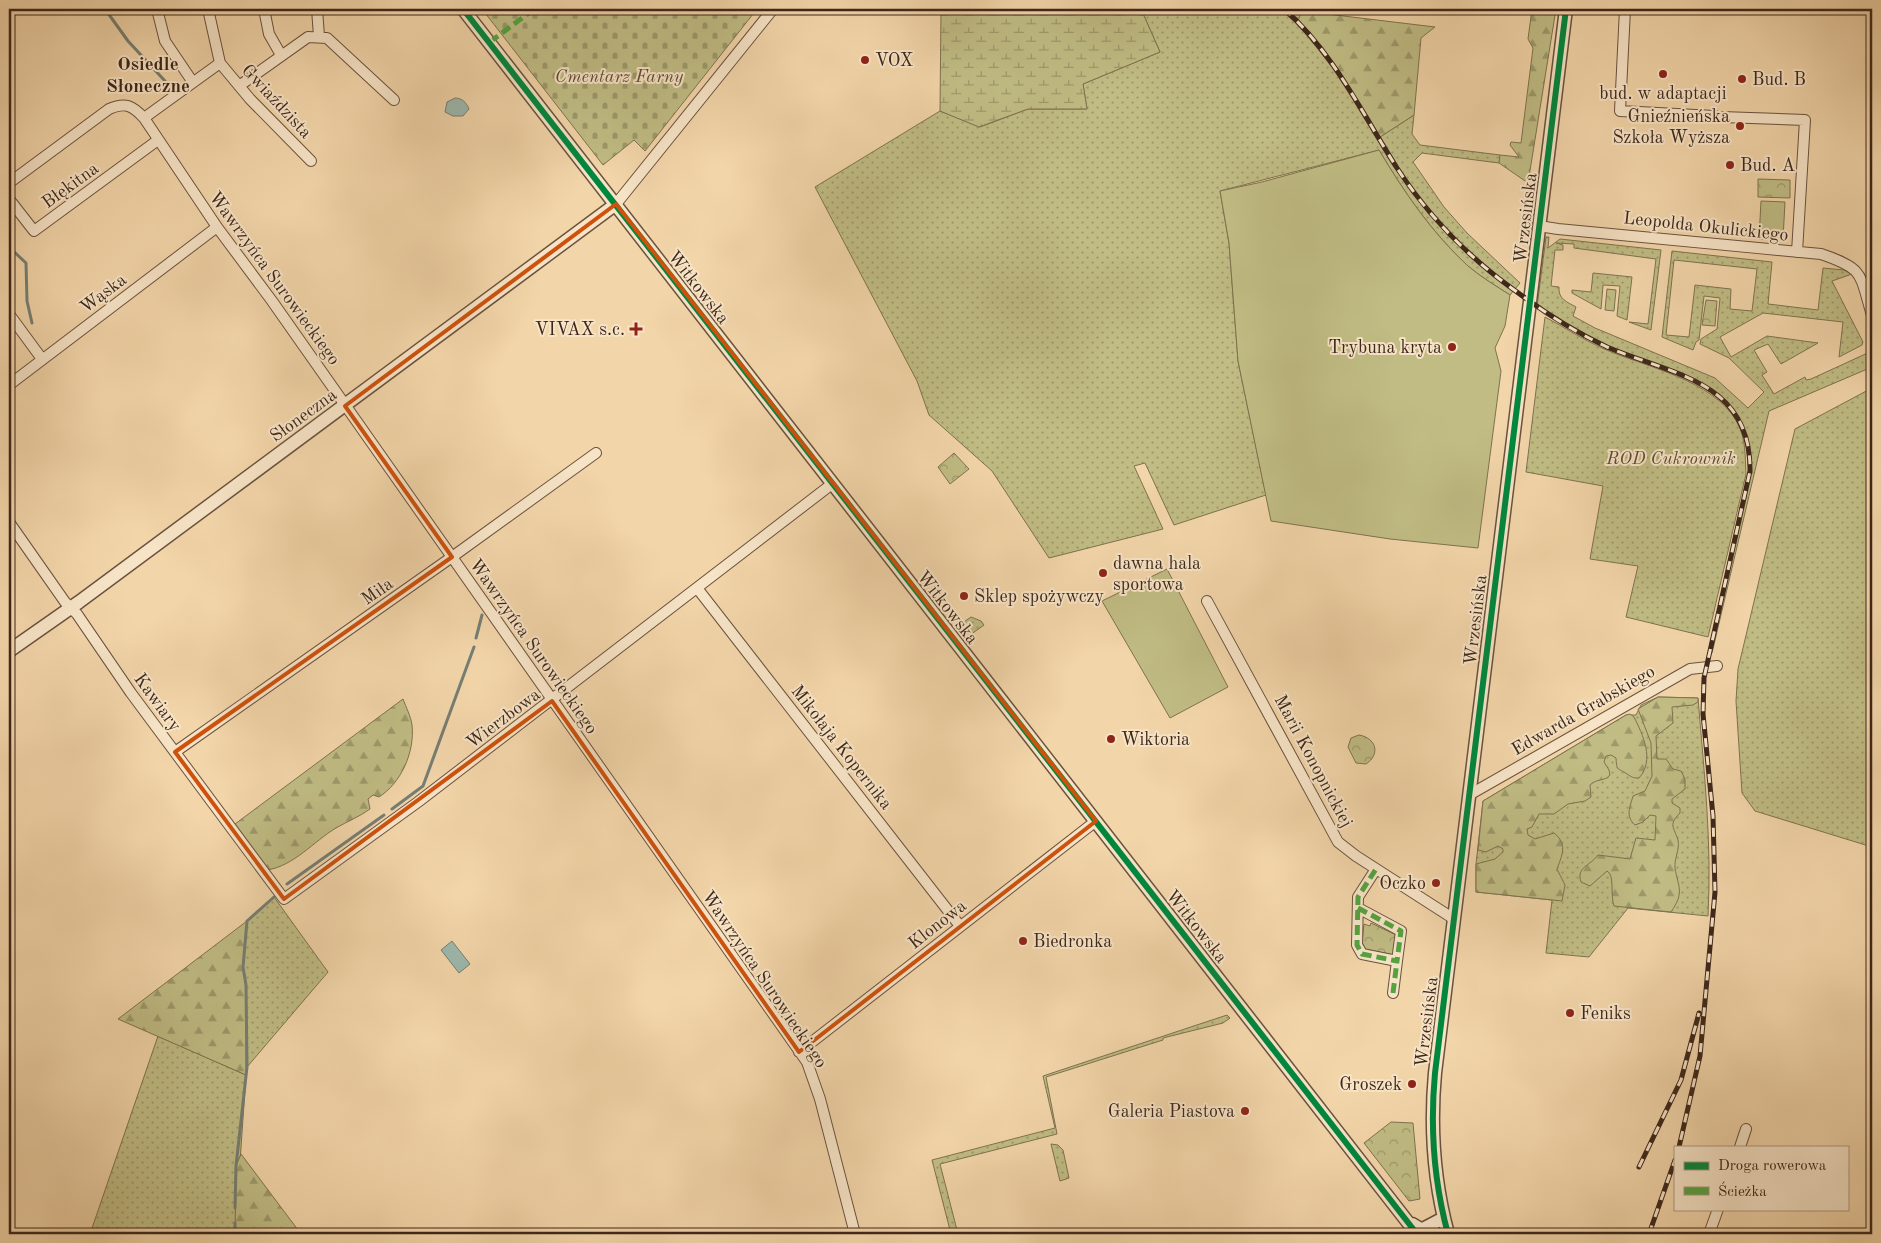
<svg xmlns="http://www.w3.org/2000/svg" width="1881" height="1243" viewBox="0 0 1881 1243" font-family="'Old Standard TT',serif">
	<defs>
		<pattern id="grass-dots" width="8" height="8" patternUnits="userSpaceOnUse" patternTransform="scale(1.25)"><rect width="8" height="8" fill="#c0bc84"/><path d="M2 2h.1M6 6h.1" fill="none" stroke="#9d996b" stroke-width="1.8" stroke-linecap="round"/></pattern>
		<pattern id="forest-firs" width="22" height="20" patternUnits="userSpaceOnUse" patternTransform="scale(1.25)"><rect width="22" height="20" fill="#c0bc84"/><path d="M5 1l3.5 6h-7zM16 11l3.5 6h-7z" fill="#9d996b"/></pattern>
		<pattern id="wetland-marsh" width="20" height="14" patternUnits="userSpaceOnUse" patternTransform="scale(1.25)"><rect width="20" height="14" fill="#c0bc84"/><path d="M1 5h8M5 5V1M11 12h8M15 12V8" fill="none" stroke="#9d996b"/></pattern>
		<pattern id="cemetery-stones" width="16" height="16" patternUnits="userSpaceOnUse" patternTransform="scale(1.25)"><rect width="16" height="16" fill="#c0bc84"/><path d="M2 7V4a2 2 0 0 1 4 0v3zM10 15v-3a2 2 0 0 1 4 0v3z" fill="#9d996b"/></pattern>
		<pattern id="park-crowns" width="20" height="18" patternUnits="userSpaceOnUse" patternTransform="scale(1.25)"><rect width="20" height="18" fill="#c0bc84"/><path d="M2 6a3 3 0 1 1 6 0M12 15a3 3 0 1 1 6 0" fill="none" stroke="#9d996b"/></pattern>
	</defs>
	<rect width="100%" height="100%" fill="#f2d5a9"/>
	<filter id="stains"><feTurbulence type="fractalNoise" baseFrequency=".004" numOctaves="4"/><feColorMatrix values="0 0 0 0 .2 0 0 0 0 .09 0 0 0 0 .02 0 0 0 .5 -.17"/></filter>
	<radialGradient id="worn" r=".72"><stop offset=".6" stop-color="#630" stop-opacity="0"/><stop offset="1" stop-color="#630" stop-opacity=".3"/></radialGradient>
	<path fill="url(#grass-dots)" stroke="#7f724f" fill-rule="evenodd" d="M 1141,9 L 1300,9 L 1377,139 L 1414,115 L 1412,134 L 1420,145 L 1500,155 L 1499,163 L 1422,153 L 1413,162 L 1444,207 L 1467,233 L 1520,283 L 1510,295 C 1496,286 1481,277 1468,266 C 1432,233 1404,192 1379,150 L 1220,191 L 1229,243 L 1238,361 L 1266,495 L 1174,525 L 1145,463 L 1134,466 L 1163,529 L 1049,558 L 992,471 L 929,415 L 917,381 L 815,187 L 940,111 L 980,127 L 1028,109 L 1087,109 L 1083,84 L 1160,52 Z
		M 1546,237 L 1549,237 L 1548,248 L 1560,239 L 1661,250 L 1651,330 L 1629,322 L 1648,324 L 1656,259 L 1574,248 L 1574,244 L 1556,243 L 1563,245 L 1563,250 L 1555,250 L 1551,286 L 1559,287 C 1558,299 1567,302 1576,307 L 1573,316 L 1595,328 L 1715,378 L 1748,408 L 1764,392 L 1729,358 L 1700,344 L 1701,339 L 1717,329 L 1720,298 L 1704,296 L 1699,340 L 1696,342 L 1693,350 L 1662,337 L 1672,251 L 1772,262 L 1768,304 L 1818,310 L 1823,268 L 1844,270 L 1852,274 L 1832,281 L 1863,342 L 1862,345 L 1839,357 L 1843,322 L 1763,313 L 1720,337 L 1731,357 L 1767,336 L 1818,343 L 1781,364 L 1768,344 L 1754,350 L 1767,372 L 1762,375 L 1774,394 L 1805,377 L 1806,380 L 1811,379 L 1872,351 L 1872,367 L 1769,411 L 1712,653 L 1708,653 L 1750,471 C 1751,387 1688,380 1625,354 C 1594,341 1566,325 1537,307 ZM 1674,260 L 1757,269 L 1752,311 L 1730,309 L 1731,289 L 1695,285 L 1689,337 L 1666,335 Z
		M 1593,273 L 1632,277 L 1627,320 L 1617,316 L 1620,286 L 1603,285 L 1601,309 L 1572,293 L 1572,290 L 1591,292 Z
		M 1545,317 C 1564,327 1582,339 1602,348 C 1644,367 1713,379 1737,422 C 1746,439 1745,455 1746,474 L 1708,637 L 1626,617 L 1638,566 L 1590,559 L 1603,486 L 1526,472 Z
		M 1872,388 L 1872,387 L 1872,847 L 1755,811 L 1742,793 L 1736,701 L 1738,669 L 1795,429 Z
		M 971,617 L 981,621 L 984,625 L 970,635 L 961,624 Z
		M 1658,697 L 1698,698 C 1704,771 1712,843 1708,916 L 1628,908 L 1589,957 L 1546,953 L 1552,900 L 1476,892 L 1476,864 L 1483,801 L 1626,715 L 1636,715 L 1641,705 Z
		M 274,897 L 328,972 L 247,1067 L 246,985 L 243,967 L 247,921 Z
		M 1227,1015 L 1230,1018 L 1223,1023 L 1163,1038 L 1163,1040 L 1046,1077 L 1057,1134 L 940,1164 L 958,1234 L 951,1234 L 932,1160 L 1055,1128 L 1043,1076 Z
		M 158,1036 L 246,1075 L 235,1234 L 90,1234 Z
		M 1051,1144 L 1058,1145 L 1063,1150 L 1069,1178 L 1060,1181 Z"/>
	<path fill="url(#forest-firs)" stroke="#7f724f" d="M 1532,9 L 1556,9 L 1528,183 L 1499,163 L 1500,155 L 1519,157 L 1510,145 L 1511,142 L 1521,143 L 1533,48 L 1528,39 Z
		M 1302,11 L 1435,27 L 1421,38 L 1414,115 L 1377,139 L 1337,73 L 1297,23 Z
		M 1658,697 L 1698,698 L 1698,702 L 1693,705 L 1672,707 L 1673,723 L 1656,736 L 1657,759 L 1666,759 L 1673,769 L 1681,771 L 1685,779 L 1685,789 L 1672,799 L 1672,803 L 1680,808 L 1680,813 C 1668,825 1674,827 1678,840 C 1680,849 1674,859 1675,868 C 1678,887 1685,892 1671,912 L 1614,906 C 1610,895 1615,875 1607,871 L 1590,886 L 1581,882 C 1576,867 1590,866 1598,855 L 1630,859 L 1636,838 L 1655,840 L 1656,816 L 1650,815 L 1643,822 L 1635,825 C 1625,816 1630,807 1633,796 L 1645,791 L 1652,776 L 1651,743 L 1638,709 Z
		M 403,699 C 406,707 411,717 412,725 C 415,752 401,783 379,797 L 373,795 L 368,799 L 370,809 C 359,817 348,821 336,828 C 314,841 294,866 267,870 L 235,824 Z
		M 1630,714 L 1634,717 C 1643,735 1655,760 1639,778 C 1632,778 1632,777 1627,774 C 1617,767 1617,772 1616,758 L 1611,755 L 1606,756 L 1604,762 L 1609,770 L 1610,775 C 1604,782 1597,778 1590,785 L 1591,797 L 1585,801 L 1568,804 L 1554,814 L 1539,814 L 1532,827 L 1527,829 L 1528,835 L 1535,839 L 1554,833 C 1568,844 1562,855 1557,869 L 1565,885 L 1562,901 L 1476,892 L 1476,864 L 1495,859 L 1503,852 L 1503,849 L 1498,846 L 1486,852 L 1478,850 L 1483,801 L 1626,715 Z
		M 247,921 L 243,967 L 246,985 L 246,1075 L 118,1019 Z
		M 241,1154 L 301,1234 L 235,1234 L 236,1166 Z"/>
	<path fill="url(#wetland-marsh)" stroke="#7f724f" d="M 941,9 L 1141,9 L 1160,52 L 1083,84 L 1087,109 L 1028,109 L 979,127 L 940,111 Z"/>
	<path fill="url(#cemetery-stones)" stroke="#7f724f" d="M 482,9 L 757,9 L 645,151 L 634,140 L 603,165 Z"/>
	<path fill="url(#park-crowns)" stroke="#7f724f" d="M 1758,179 L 1790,180 L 1790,198 L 1758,197 Z
		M 1607,289 L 1616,290 L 1614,311 L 1605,310 Z
		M 1706,300 L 1717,301 L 1715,326 L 1702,325 Z
		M 954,453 L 969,469 L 950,484 L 938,467 Z
		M 1359,735 C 1376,738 1381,754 1366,764 L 1356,763 L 1348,747 L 1351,738 Z
		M 1371,923 L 1396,935 L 1394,955 L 1365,949 L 1362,943 L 1364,924 L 1370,926 Z
		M 1391,1122 L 1413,1123 L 1420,1199 L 1409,1201 L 1364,1143 Z"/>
	<path fill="#c0bc84" stroke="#7f724f" d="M 1379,150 C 1404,192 1432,233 1468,266 C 1481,277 1496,286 1510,295 L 1505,326 L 1495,348 L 1501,371 L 1478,548 L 1390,539 L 1271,521 L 1238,361 L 1229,243 L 1220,191 L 1262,182 Z
		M 1761,201 L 1785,202 L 1783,239 L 1759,239 Z
		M 1167,569 L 1228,687 L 1170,718 L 1102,601 Z"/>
	<path fill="#9cb8ae" stroke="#767e73" d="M 455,98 C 462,98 466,102 469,109 L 463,116 L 453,116 L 445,112 L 447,102 Z
		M 452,941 L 470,964 L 459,973 L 441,950 Z"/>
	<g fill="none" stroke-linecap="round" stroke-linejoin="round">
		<path stroke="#767e73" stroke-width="3" d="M 105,9 L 128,41 L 165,81
			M 9,247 L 26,263 L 27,301 L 32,323
			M 476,638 L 482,615
			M 392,809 L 423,786 L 474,647
			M 287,884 L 384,815
			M 235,1208 L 236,1166 L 247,1067 L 246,985 L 243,967 L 247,921 L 274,897
			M 235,1234 L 235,1223"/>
		<g stroke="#6b523e" stroke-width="12">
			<path id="minor" d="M 157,9 L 165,41 L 192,81
				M 208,9 L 220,63
				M 264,9 L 269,34 L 281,55
				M 317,9 L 319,36
				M 1625,9 L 1620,111 L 1715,116
				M 239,86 L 308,37 L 327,38 L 394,100
				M 1721,117 L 1805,120 L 1797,252
				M 144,118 L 220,63 L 250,99 L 311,161
				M 9,183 L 109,109 C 125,102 132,105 144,118 L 217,227 L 272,301 L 807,1062 L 820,1099 L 855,1234
				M 9,199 L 34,231 L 158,140
				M 616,204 L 773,9
				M 1539,226 L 1558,229 L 1821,254 C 1865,269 1859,273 1872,315
				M 9,314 L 42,359
				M 9,385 L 217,227
				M 9,522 L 65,602 L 77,614 L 131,693 L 284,899 L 418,802 L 832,484
				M 697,588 L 960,926
				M 1207,601 L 1338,842 L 1356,856 L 1454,919
				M 175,752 L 452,557 L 596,453
				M 1469,795 L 1690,669 L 1717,666
				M 1358,908 L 1401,931 L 1397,961 L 1362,954 L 1357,945 L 1358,897 L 1376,869
				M 1393,993 L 1397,961
				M 799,1052 L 1096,821
				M 1740,1147 L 1746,1129
				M 1709,1234 L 1718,1209"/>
		</g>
		<g stroke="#6b523e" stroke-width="15">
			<path id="tertiary" d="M 463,9 L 1417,1234
				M 9,651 L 79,602 L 616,204
				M 1412,1224 L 1429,1234
				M 1421,1230 L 1440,1220
				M 1448,1234 C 1434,1182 1430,1127 1435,1073 L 1566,9"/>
		</g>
		<use href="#minor" stroke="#f7e4c7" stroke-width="10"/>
		<use href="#tertiary" stroke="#f7e4c7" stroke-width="12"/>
		<g stroke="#3e271a" stroke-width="5">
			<path id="rail" d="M 1284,9 C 1333,52 1362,113 1397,168 C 1429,217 1469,258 1517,292 C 1545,313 1575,332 1607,347 C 1673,375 1751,381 1750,471 L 1704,678 L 1703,714 L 1713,816 L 1715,892 L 1700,1056 L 1679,1147
				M 1639,1167 L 1681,1080 L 1699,1013
				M 1649,1234 L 1675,1160"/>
		</g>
		<use href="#rail" stroke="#f7e4c7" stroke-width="3" stroke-dasharray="9" stroke-linecap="butt"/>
		<path stroke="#54a340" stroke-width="5" stroke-dasharray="10 5" stroke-linecap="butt" d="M 490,42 L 534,9
			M 1358,908 L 1401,931 L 1397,961 L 1362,954 L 1357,945 L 1358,897 L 1376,869
			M 1393,993 L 1397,961"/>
		<g stroke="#f7e4c7" stroke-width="9">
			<path id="cycleway" d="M 463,9 L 1417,1234
				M 1448,1234 C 1434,1182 1430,1127 1435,1073 L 1566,9"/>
		</g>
		<use href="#cycleway" stroke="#00873e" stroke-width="6"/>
	</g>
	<path fill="none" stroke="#ce520e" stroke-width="4" stroke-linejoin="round" d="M 616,204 L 1096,821 L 799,1052 L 552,701 L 284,899 L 175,752 L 452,557 L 345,406 Z"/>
	<g fill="#8f2418" stroke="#f7e4c7" stroke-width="2">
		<circle cx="865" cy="60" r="5"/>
		<circle cx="1663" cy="74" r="5"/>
		<circle cx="1742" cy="79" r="5"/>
		<circle cx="1740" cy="126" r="5"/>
		<circle cx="1730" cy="165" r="5"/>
		<path d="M633.5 321.5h5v5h5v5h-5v5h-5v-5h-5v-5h5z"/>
		<circle cx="1452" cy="347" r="5"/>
		<circle cx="1103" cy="573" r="5"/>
		<circle cx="964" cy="596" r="5"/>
		<circle cx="1111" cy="739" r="5"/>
		<circle cx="1436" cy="883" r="5"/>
		<circle cx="1023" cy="941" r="5"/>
		<circle cx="1570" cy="1013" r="5"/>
		<circle cx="1412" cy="1084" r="5"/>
		<circle cx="1245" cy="1111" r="5"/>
	</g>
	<g text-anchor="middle" stroke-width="4" stroke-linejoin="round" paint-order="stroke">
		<g font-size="18" fill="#3e271a" stroke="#f7e4c7" text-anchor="start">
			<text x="875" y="66">VOX</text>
			<text x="1752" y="85">Bud. B</text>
			<text x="1663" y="99" text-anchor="middle">bud. w adaptacji</text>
			<text x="1730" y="122" text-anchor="end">Gnieźnieńska<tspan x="1730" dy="21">Szkoła Wyższa</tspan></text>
			<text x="1740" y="171">Bud. A</text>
			<text x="625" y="335" text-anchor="end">VIVAX s.c.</text>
			<text x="1442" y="353" text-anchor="end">Trybuna kryta</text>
			<text x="1113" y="569">dawna hala<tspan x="1113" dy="21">sportowa</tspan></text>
			<text x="974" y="602">Sklep spożywczy</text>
			<text x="1121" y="745">Wiktoria</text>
			<text x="1426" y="889" text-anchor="end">Oczko</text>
			<text x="1033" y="947">Biedronka</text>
			<text x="1580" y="1019">Feniks</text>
			<text x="1402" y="1090" text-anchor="end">Groszek</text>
			<text x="1235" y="1117" text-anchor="end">Galeria Piastova</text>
		</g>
		<g font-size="18" font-style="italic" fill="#5e4c34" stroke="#f7e4c7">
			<text x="619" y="82">Cmentarz Farny</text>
			<text x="1671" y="464">ROD Cukrownik</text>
		</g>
		<g font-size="18" fill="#3e271a" stroke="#f7e4c7">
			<text transform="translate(277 101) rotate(47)" y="6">Gwiaździsta</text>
			<text transform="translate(70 185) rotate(-36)" y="6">Błękitna</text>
			<text transform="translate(1525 218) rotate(-83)" y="6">Wrzesińska</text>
			<text transform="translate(1706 226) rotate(6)" y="6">Leopolda Okulickiego</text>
			<text transform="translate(275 278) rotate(54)" y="6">Wawrzyńca Surowieckiego</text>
			<text transform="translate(699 287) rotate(52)" y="6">Witkowska</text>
			<text transform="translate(103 293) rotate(-37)" y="6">Wąska</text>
			<text transform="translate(303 415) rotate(-36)" y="6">Słoneczna</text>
			<text transform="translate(377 591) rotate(-35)" y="6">Miła</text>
			<text transform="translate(948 607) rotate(52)" y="6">Witkowska</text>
			<text transform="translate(1475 620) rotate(-83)" y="6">Wrzesińska</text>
			<text transform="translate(534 646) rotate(55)" y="6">Wawrzyńca Surowieckiego</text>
			<text transform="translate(158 702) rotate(54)" y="6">Kawiary</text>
			<text transform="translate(1583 710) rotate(-30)" y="6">Edwarda Grabskiego</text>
			<text transform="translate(503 718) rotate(-37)" y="6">Wierzbowa</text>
			<text transform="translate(842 747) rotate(52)" y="6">Mikołaja Kopernika</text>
			<text transform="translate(1314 761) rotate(62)" y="6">Marii Konopnickiej</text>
			<text transform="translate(937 924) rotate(-38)" y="6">Klonowa</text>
			<text transform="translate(1197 926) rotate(52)" y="6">Witkowska</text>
			<text transform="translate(765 979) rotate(56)" y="6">Wawrzyńca Surowieckiego</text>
			<text transform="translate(1426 1022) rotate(-83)" y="6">Wrzesińska</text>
		</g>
		<g font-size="19" font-weight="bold" fill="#3e271a" stroke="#f7e4c7">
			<text x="148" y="70">Osiedle<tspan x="148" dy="22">Słoneczne</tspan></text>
		</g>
	</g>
	<rect width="1881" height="1243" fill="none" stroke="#f2d5a9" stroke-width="30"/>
	<rect x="10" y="10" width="1861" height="1223" fill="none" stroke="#3e271a" stroke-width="2.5"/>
	<rect x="15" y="15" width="1851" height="1213" fill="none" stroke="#3e271a"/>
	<rect x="1674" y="1146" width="175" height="65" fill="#f7e4c7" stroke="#ad9882"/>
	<rect x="1684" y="1162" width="25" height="8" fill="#00873e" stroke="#ad9882"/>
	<text x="1718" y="1170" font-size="15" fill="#3e271a">Droga rowerowa</text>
	<rect x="1684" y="1187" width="25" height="8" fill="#54a340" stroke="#ad9882"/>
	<text x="1718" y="1196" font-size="15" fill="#3e271a">Ścieżka</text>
	<rect width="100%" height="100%" filter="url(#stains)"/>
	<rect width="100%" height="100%" fill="url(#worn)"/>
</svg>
